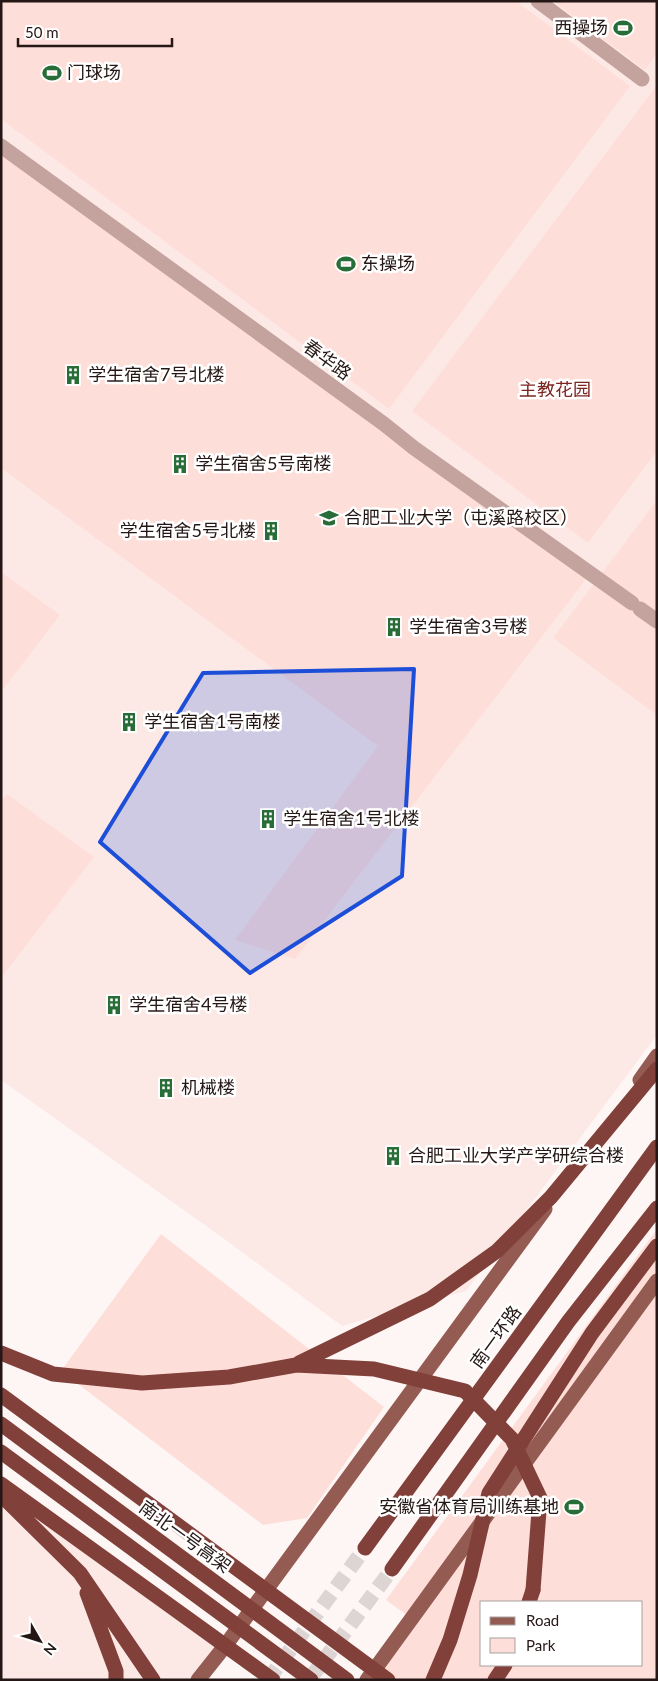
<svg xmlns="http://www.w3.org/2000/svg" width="658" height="1681" viewBox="0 0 658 1681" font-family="Lato,'Noto Sans SC',sans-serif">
	<rect width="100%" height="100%" fill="#fef6f5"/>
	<path fill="#fce9e6" d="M 1,1 L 657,1 L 657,1035 L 466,1291 L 342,1326 L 223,1238 L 1,1080 Z
		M 1,1484 L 225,1646 L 198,1680 L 1,1680 Z"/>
	<path fill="#feded9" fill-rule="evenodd" d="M 1,1 L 516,1 L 630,86 L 389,409 L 1,119 Z
		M 553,1 L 657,1 L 657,54 L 645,70 Z
		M 657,85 L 657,451 L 588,543 L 412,411 Z
		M 1,145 L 590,574 L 295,959 L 235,940 L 378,746 L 1,468 Z
		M 657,500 L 657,715 L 553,638 Z
		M 1,572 L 60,615 L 1,692 Z
		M 7,794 L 94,857 L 1,978 L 1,800 Z
		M 657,1229 L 657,1680 L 388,1680 L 375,1670 L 411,1618 L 386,1600 ZM 482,1602 L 642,1602 L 642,1665 L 482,1665 Z
		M 161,1234 L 384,1407 L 307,1518 L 263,1525 L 61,1371 Z"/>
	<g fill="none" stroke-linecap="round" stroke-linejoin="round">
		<path stroke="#ddd5d3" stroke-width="15" stroke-dasharray="15 8" stroke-linecap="butt" d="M 268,1680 L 365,1548
			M 309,1680 L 392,1569"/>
		<path stroke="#c4a29d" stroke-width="15" d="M 538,1 L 642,79
			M 1,146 L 384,424 L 414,448 L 632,603
			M 640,609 L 657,621"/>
		<path stroke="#945b53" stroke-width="15" d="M 640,1080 L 657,1056
			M 198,1680 L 225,1646 L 545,1209
			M 367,1680 L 657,1281"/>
		<path stroke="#814039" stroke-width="15" d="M 1,1395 L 388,1680
			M 1,1484 L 273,1680
			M 1,1495 L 80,1573 L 153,1680
			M 365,1548 L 657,1147
			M 392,1569 L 568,1322 L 657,1208
			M 87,1593 L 116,1671 L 116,1680
			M 529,1602 L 533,1590
			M 495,1680 L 505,1665"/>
		<path stroke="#814039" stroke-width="15" d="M 1,1353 L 53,1374 L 142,1383 L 229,1377 L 296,1365 L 374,1369 L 465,1391 L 512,1439 L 540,1498 L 533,1590
			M 299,1363 L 430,1299 L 497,1251 L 551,1197 L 657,1069
			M 1,1424 L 347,1680
			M 1,1452 L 311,1680
			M 433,1680 L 450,1640 L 470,1575 L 489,1493 L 592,1333 L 657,1246"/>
	</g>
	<path fill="#1d4ed8" fill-opacity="0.2" stroke="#1d4ed8" stroke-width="4" stroke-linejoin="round" d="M 414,669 L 402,876 L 250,973 L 100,842 L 203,673 Z"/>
	<defs>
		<g id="stadium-bare" transform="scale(1.5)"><path d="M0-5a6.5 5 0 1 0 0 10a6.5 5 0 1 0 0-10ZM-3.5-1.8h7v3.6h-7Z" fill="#286c37" stroke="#fff" stroke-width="2.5" paint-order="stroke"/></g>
		<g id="building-bare" transform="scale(1.5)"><path d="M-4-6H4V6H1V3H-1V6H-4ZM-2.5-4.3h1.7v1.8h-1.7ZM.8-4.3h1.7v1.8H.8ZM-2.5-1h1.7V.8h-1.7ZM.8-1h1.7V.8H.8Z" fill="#286c37" stroke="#fff" stroke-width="2.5" paint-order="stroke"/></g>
		<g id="university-bare" transform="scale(1.5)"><path d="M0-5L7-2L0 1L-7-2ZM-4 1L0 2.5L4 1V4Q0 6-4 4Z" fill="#286c37" stroke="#fff" stroke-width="2.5" paint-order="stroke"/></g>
	</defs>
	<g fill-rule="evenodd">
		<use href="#stadium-bare" x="623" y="28"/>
		<use href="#stadium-bare" x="52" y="73"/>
		<use href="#stadium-bare" x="346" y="264"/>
		<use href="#building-bare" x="73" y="375"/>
		<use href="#building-bare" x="180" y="464"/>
		<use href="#university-bare" x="329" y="518"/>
		<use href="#building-bare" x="271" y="531"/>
		<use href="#building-bare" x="394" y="627"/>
		<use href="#building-bare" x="129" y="722"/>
		<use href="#building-bare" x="268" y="819"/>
		<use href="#building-bare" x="114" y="1005"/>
		<use href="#building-bare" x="166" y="1088"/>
		<use href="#building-bare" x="393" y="1156"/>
		<use href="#stadium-bare" x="574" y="1507"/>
	</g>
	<g text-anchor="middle" stroke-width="5" stroke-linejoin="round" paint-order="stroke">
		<g font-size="18" fill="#241715" stroke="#fff" text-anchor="start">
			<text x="608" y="34" text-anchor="end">西操场</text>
			<text x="67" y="79">门球场</text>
			<text x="361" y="270">东操场</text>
			<text x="88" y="381">学生宿舍7号北楼</text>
			<text x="195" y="470">学生宿舍5号南楼</text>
			<text x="344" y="524">合肥工业大学（屯溪路校区）</text>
			<text x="256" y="537" text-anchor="end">学生宿舍5号北楼</text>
			<text x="409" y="633">学生宿舍3号楼</text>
			<text x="144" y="728">学生宿舍1号南楼</text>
			<text x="283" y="825">学生宿舍1号北楼</text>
			<text x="129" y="1011">学生宿舍4号楼</text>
			<text x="181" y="1094">机械楼</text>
			<text x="408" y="1162">合肥工业大学产学研综合楼</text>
			<text x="559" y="1513" text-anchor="end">安徽省体育局训练基地</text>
		</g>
		<g font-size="18" fill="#241715" stroke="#fff">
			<text transform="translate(327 360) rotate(36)" y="6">春华路</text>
			<text transform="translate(496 1337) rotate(-54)" y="6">南一环路</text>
			<text transform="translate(185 1537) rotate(36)" y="6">南北一号高架</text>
		</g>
		<g font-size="18" fill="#7d2620" stroke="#fff">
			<text x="555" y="396">主教花园</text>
		</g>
	</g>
	<rect width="658" height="1681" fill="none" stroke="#241715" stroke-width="5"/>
	<rect x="480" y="1601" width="162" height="65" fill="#ffffff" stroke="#a7a2a1"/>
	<rect x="490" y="1617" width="25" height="8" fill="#945b53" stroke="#a7a2a1"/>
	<text x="526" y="1626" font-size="15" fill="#241715">Road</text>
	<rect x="490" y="1638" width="25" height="15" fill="#feded9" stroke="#a7a2a1"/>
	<text x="526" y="1651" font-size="15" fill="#241715">Park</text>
	<g transform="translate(40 1641) rotate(129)" stroke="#ffffff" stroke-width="4" paint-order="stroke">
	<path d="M0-4L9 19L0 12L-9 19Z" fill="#241715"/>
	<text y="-8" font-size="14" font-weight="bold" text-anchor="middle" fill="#241715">N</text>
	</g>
	<path d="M18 38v8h154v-8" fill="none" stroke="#241715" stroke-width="2.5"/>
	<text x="25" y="38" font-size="15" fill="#241715" stroke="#ffffff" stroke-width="4" paint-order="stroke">50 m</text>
</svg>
